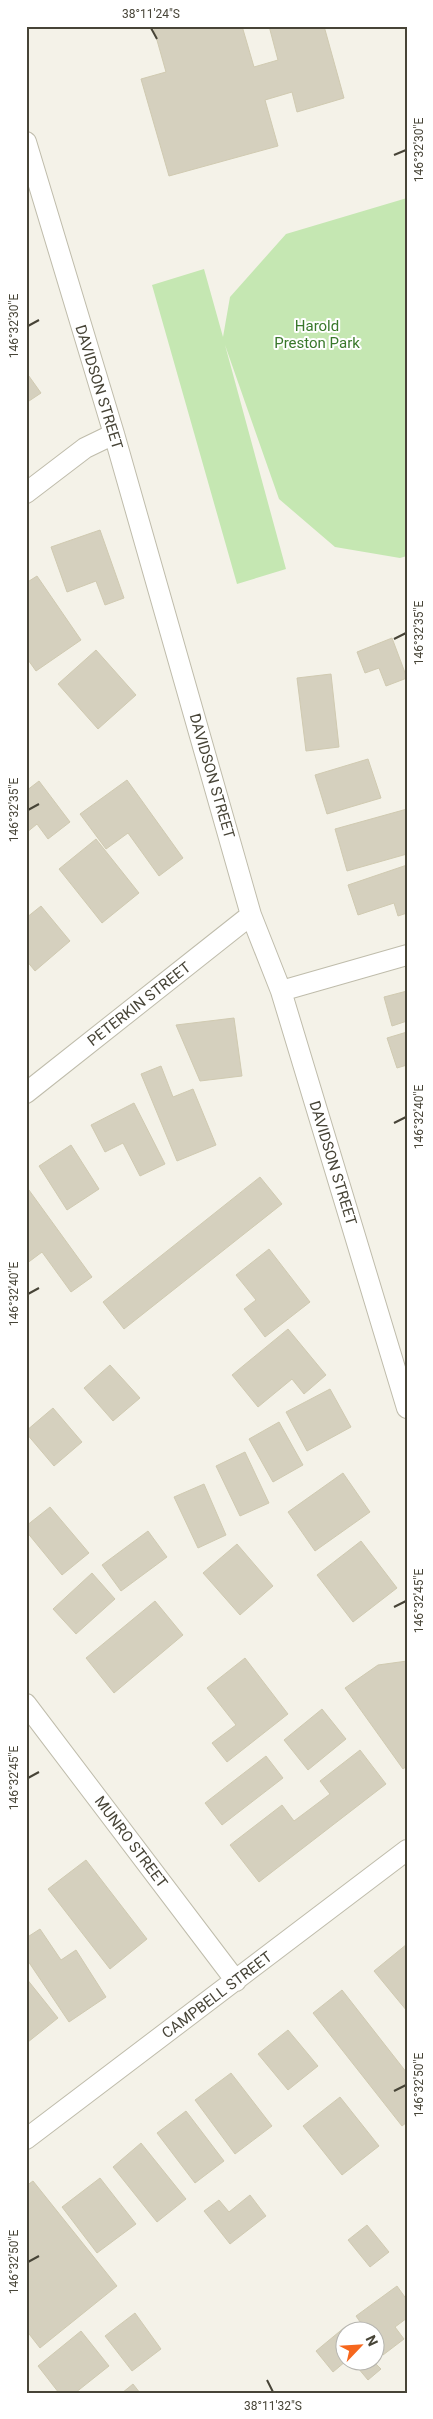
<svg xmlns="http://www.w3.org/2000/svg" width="433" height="2419" viewBox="0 0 433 2419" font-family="Roboto,sans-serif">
	<rect width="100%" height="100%" fill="#f4f2e8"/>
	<path fill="#c5e7b2" d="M 407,198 L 407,556 L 400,558 L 335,547 L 279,499 L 225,345 L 286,569 L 237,584 L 152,285 L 204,269 L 223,337 L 230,297 L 286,234 Z"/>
	<path fill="#d5d0be" stroke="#d0cab1" d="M 153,26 L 242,26 L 254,67 L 278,60 L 269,26 L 324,26 L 344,98 L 297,112 L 292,92 L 265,100 L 278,146 L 169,176 L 141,79 L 166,72 Z
		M 26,372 L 41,393 L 26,403 Z
		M 100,530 L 124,598 L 105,605 L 96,581 L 67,592 L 51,547 Z
		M 37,576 L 81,640 L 36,671 L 26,657 L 26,583 Z
		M 392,638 L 407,678 L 386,686 L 379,668 L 365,673 L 357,652 Z
		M 96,650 L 136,695 L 98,729 L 58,684 Z
		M 331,674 L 339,747 L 306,751 L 297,678 Z
		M 368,759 L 381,798 L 327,814 L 315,775 Z
		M 127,780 L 183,858 L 159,876 L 128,833 L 106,849 L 80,814 Z
		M 39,781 L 70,822 L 48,839 L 37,824 L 26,833 L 26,791 Z
		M 407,809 L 407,854 L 347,871 L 335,829 Z
		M 96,839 L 139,893 L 102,923 L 59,869 Z
		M 407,865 L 407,913 L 398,916 L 394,903 L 358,915 L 348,885 Z
		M 41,906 L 70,941 L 35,971 L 26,960 L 26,918 Z
		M 407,991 L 407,1021 L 392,1026 L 384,997 Z
		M 234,1018 L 242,1076 L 200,1081 L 176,1025 Z
		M 407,1032 L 407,1065 L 397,1068 L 387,1038 Z
		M 161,1066 L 173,1097 L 193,1089 L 216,1145 L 177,1161 L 141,1074 Z
		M 134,1103 L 165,1164 L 140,1176 L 123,1143 L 105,1152 L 91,1125 Z
		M 71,1145 L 99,1189 L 67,1210 L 39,1166 Z
		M 260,1177 L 282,1204 L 124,1329 L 103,1302 Z
		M 26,1186 L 92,1277 L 71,1292 L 42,1252 L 26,1264 Z
		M 269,1249 L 310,1302 L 265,1337 L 244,1309 L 256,1300 L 236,1275 Z
		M 288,1329 L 326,1375 L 304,1394 L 292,1379 L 258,1407 L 232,1375 Z
		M 110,1365 L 140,1398 L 113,1421 L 84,1388 Z
		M 330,1389 L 351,1427 L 307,1451 L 286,1412 Z
		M 53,1408 L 82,1442 L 54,1466 L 26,1433 L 26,1431 Z
		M 279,1422 L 303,1465 L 273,1482 L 249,1439 Z
		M 245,1452 L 269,1503 L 240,1516 L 216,1466 Z
		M 343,1473 L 370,1512 L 315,1551 L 288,1512 Z
		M 204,1484 L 226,1535 L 198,1548 L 174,1497 Z
		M 50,1507 L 89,1553 L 62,1575 L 26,1531 L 26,1526 Z
		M 148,1531 L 167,1557 L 121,1591 L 102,1565 Z
		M 361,1541 L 397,1588 L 353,1622 L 317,1575 Z
		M 237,1544 L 273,1586 L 240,1615 L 203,1573 Z
		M 92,1573 L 115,1599 L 76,1634 L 53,1609 Z
		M 155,1601 L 183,1635 L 114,1693 L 86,1658 Z
		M 245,1658 L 288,1714 L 227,1762 L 212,1743 L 236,1725 L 207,1688 Z
		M 407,1661 L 407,1766 L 403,1769 L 345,1688 L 378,1665 Z
		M 322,1709 L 346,1739 L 308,1770 L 284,1740 Z
		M 360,1750 L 386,1784 L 259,1882 L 230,1845 L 282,1805 L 294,1821 L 330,1794 L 320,1781 Z
		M 266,1756 L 283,1778 L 222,1825 L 205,1803 Z
		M 86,1860 L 147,1939 L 110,1969 L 48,1889 Z
		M 40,1929 L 61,1960 L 76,1950 L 106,1997 L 69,2022 L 26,1958 L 26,1938 Z
		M 407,1944 L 407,2011 L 374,1971 Z
		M 26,1978 L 58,2018 L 28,2042 L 26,2039 Z
		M 342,1990 L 407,2073 L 407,2122 L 402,2126 L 313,2013 Z
		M 288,2030 L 318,2066 L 288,2090 L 258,2054 Z
		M 231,2073 L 272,2126 L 235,2154 L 195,2100 Z
		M 340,2097 L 379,2146 L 342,2175 L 303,2126 Z
		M 186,2111 L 224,2161 L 195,2183 L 157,2133 Z
		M 141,2143 L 186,2199 L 157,2222 L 113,2167 Z
		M 100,2178 L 136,2224 L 97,2253 L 62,2207 Z
		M 33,2181 L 117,2286 L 40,2348 L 26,2330 L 26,2186 Z
		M 250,2195 L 266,2216 L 230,2244 L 204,2211 L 219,2200 L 229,2212 Z
		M 367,2225 L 389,2252 L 370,2267 L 348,2240 Z
		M 397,2286 L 407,2300 L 407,2318 L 395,2327 L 404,2339 L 383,2355 L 376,2343 L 376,2332 L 367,2332 L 356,2316 Z
		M 135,2313 L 161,2349 L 132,2371 L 105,2336 Z
		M 345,2327 L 349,2332 L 346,2332 L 346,2361 L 333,2372 L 316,2351 Z
		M 81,2331 L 109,2366 L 75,2393 L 59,2393 L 38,2366 Z
		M 353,2362 L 374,2362 L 381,2369 L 368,2380 Z
		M 133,2384 L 140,2393 L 122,2393 Z"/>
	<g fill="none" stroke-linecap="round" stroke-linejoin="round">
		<g stroke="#bfbcab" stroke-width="22">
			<path id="minor" d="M 26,142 L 114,434 L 251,915 L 281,991 L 407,1408
				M 26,493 L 85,448 L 114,434
				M 281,991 L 407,955
				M 26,1093 L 251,915
				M 26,1704 L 236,1981
				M 26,2139 L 407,1850"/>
		</g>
		<use href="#minor" stroke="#fff" stroke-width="20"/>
	</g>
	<path fill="none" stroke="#474437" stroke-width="2" d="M 151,28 L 157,39M 394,155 L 406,150M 28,326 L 39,320M 394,639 L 406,633M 28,810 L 39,804M 394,1123 L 406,1117M 28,1294 L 39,1288M 394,1607 L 406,1601M 28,1778 L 39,1772M 394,2091 L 406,2085M 28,2262 L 39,2256M 267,2380 L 273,2392"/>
	<g text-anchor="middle" stroke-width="4" stroke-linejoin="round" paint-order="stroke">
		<g font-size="15" fill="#39782b" stroke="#fff">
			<text x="317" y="331">Harold<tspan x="317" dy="17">Preston Park</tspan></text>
		</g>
		<g font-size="15" fill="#474437" stroke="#fff">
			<text transform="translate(99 387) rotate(73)" y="5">DAVIDSON STREET</text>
			<text transform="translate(212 776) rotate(74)" y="5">DAVIDSON STREET</text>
			<text transform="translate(139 1004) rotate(-38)" y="5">PETERKIN STREET</text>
			<text transform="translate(333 1163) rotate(73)" y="5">DAVIDSON STREET</text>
			<text transform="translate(131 1842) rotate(53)" y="5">MUNRO STREET</text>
			<text transform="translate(217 1995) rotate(-37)" y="5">CAMPBELL STREET</text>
		</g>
	</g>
	<rect width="433" height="2419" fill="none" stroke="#ffffff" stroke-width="55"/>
	<g transform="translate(360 2346) rotate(65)"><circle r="24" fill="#ffffff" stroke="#b5b4af"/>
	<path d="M0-4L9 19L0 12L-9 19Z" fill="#f6671d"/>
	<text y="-8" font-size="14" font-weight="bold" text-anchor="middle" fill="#474437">N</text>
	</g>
	<rect x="28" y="28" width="378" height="2364" fill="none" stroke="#474437" stroke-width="2"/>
	<g font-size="12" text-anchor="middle" fill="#474437">
		<text x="151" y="18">38°11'24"S</text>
		<text transform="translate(419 150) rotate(-90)" y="4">146°32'30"E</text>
		<text transform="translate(14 326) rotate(-90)" y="4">146°32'30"E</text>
		<text transform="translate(419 633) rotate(-90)" y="4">146°32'35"E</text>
		<text transform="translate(14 810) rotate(-90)" y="4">146°32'35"E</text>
		<text transform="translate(419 1117) rotate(-90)" y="4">146°32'40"E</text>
		<text transform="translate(14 1294) rotate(-90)" y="4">146°32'40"E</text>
		<text transform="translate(419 1601) rotate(-90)" y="4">146°32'45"E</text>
		<text transform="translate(14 1778) rotate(-90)" y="4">146°32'45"E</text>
		<text transform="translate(419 2085) rotate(-90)" y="4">146°32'50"E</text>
		<text transform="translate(14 2262) rotate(-90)" y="4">146°32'50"E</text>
		<text x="273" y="2410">38°11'32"S</text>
	</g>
</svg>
